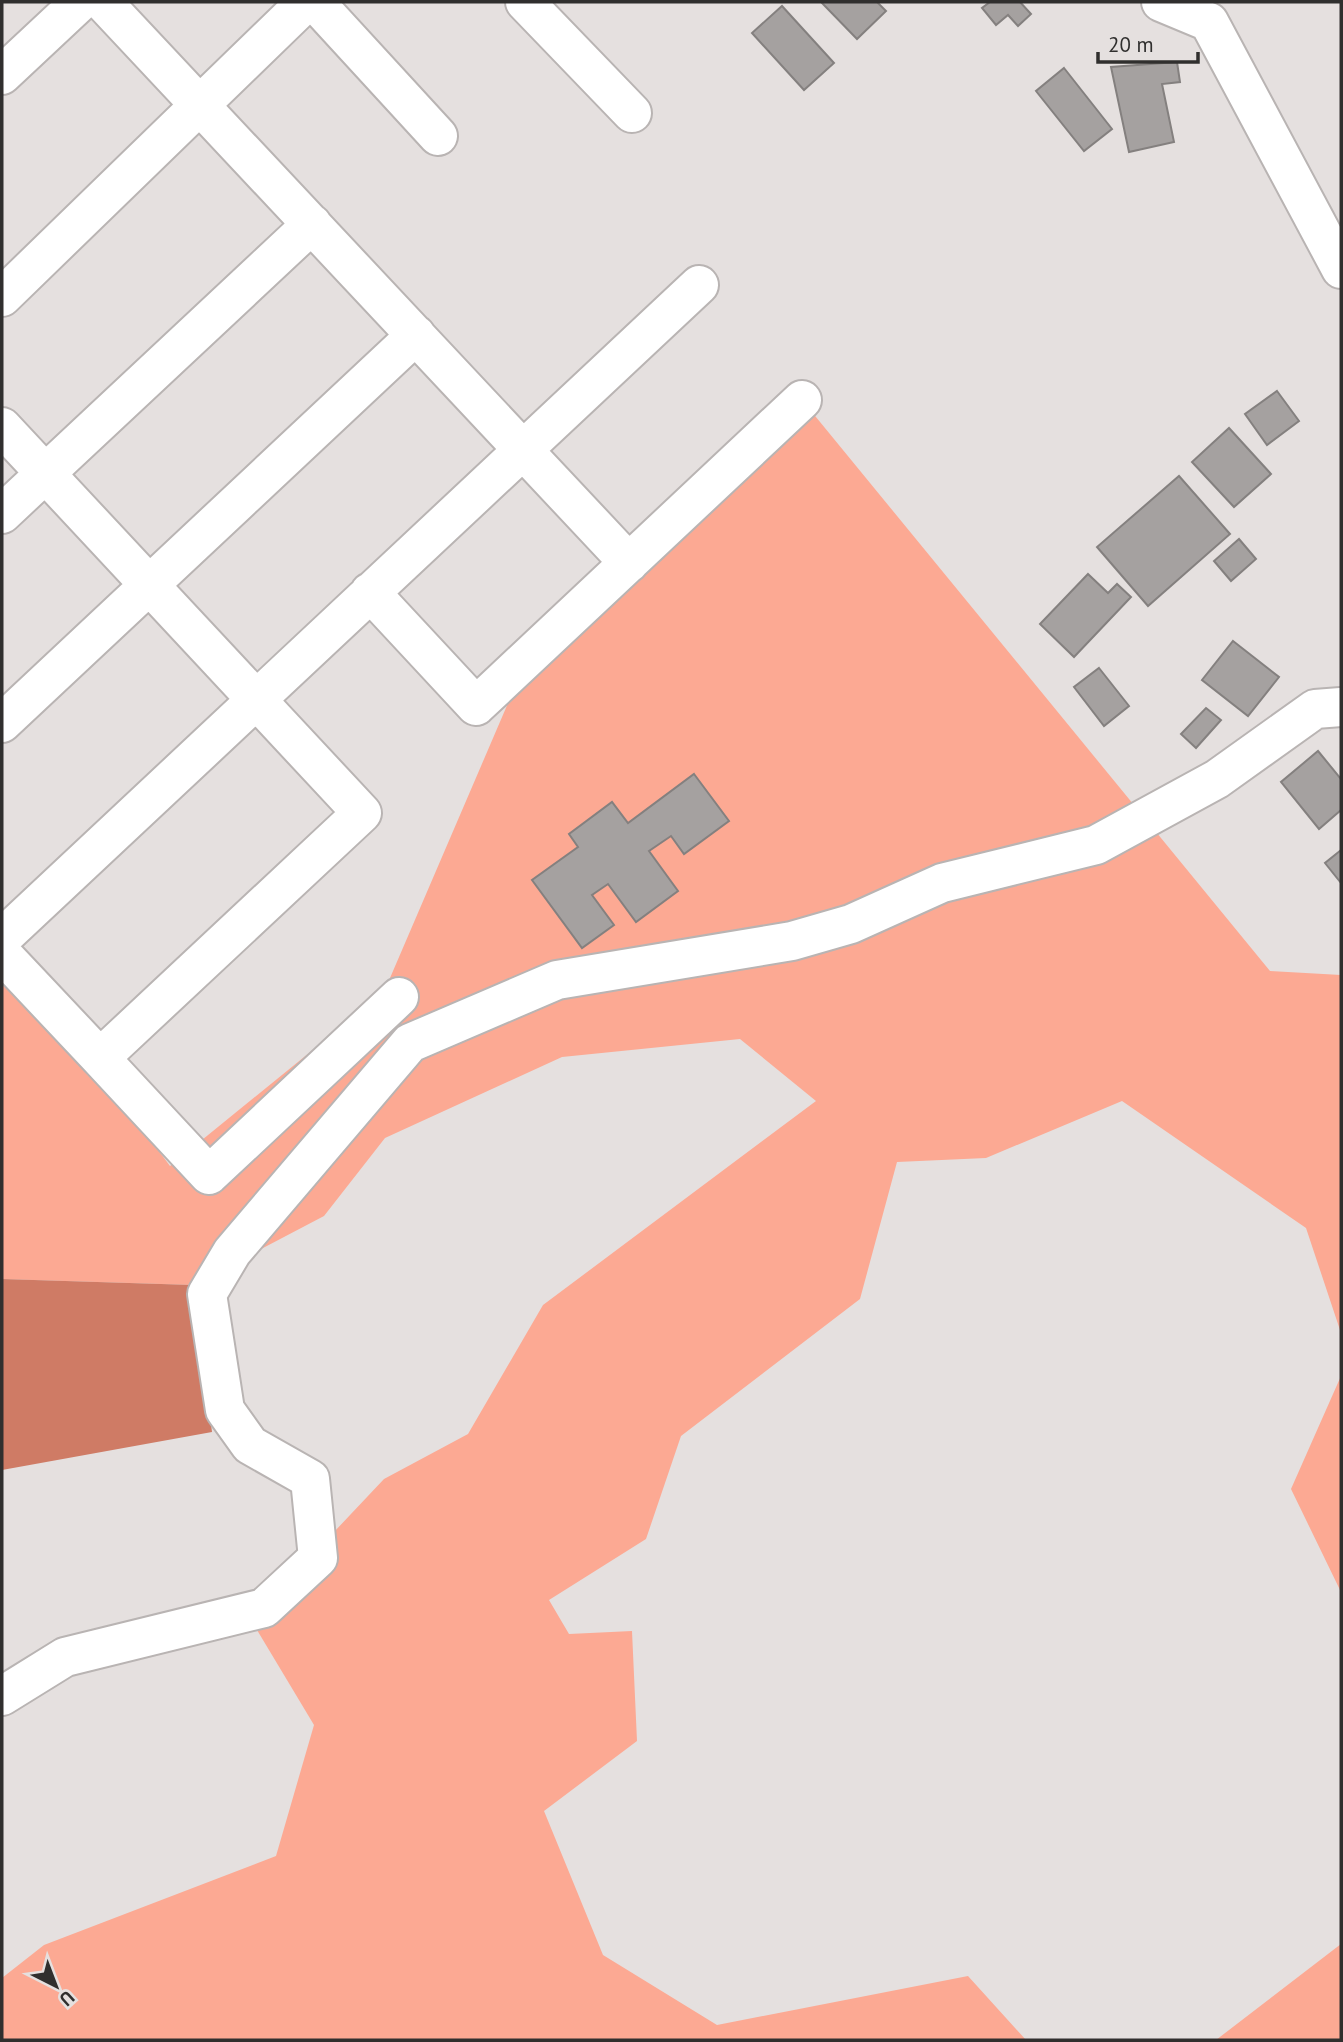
<svg xmlns="http://www.w3.org/2000/svg" width="1343" height="2042" viewBox="0 0 1343 2042" font-family="'PT Sans',sans-serif">
	<rect width="100%" height="100%" fill="#e5e0df"/>
	<path fill="#fca993" d="M 793,389 L 1270,971 L 1341,975 L 1341,1333 L 1306,1228 L 1122,1101 L 986,1158 L 897,1162 L 860,1299 L 681,1436 L 646,1539 L 549,1600 L 569,1634 L 632,1631 L 637,1741 L 544,1811 L 603,1955 L 717,2025 L 968,1976 L 1026,2040 L 2,2040 L 2,1978 L 44,1945 L 276,1856 L 314,1725 L 251,1620 L 384,1479 L 468,1434 L 543,1305 L 816,1101 L 740,1039 L 562,1057 L 385,1138 L 324,1216 L 193,1285 L 2,1279 L 2,951 L 7,947 L 170,1166 L 384,992 L 530,652 Z
		M 1341,1376 L 1341,1592 L 1291,1489 Z
		M 1341,1944 L 1341,2040 L 1216,2040 Z"/>
	<path fill="#cf7b65" d="M 2,1279 L 193,1285 L 212,1432 L 2,1470 Z"/>
	<path fill="#a5a1a0" stroke="#84807f" stroke-width="2" d="M 821,2 L 877,2 L 886,11 L 857,39 Z
		M 990,2 L 1020,2 L 1031,14 L 1018,26 L 1008,15 L 996,25 L 982,8 Z
		M 782,6 L 834,63 L 804,90 L 752,33 Z
		M 1177,62 L 1180,82 L 1162,84 L 1174,142 L 1129,152 L 1111,67 Z
		M 1064,68 L 1112,129 L 1084,151 L 1036,91 Z
		M 1277,391 L 1299,421 L 1267,445 L 1245,414 Z
		M 1229,428 L 1271,474 L 1234,507 L 1192,462 Z
		M 1179,476 L 1230,534 L 1148,606 L 1097,547 Z
		M 1239,539 L 1256,559 L 1231,581 L 1214,561 Z
		M 1088,574 L 1108,593 L 1117,584 L 1131,597 L 1074,657 L 1040,624 Z
		M 1233,641 L 1279,677 L 1248,716 L 1202,680 Z
		M 1099,668 L 1129,706 L 1104,726 L 1074,687 Z
		M 1206,708 L 1221,720 L 1196,748 L 1181,734 Z
		M 1318,751 L 1341,779 L 1341,810 L 1319,829 L 1281,782 Z
		M 694,774 L 729,821 L 684,854 L 671,836 L 649,851 L 678,891 L 636,922 L 608,884 L 592,895 L 614,925 L 582,948 L 532,880 L 578,847 L 569,834 L 612,802 L 628,823 Z
		M 1341,850 L 1341,883 L 1325,863 Z"/>
	<g fill="none" stroke-linecap="round" stroke-linejoin="round">
		<g stroke="#b9b4b3" stroke-width="42">
			<path id="minor" d="M 103,2 L 629,563
				M 315,2 L 438,136
				M 525,2 L 632,113
				M 1161,2 L 1209,22 L 1341,269
				M 2,75 L 80,2
				M 2,297 L 306,2
				M 2,427 L 362,813 L 100,1058 L 2,954
				M 2,514 L 312,224
				M 370,592 L 476,706 L 802,400
				M 2,723 L 416,335
				M 2,938 L 699,285
				M 100,1058 L 209,1175 L 399,997
				M 2,1696 L 65,1657 L 264,1608 L 318,1558 L 310,1479 L 250,1445 L 225,1410 L 207,1294 L 232,1252 L 410,1043 L 557,980 L 792,941 L 851,924 L 942,883 L 1096,845 L 1217,779 L 1315,709 L 1341,707"/>
		</g>
		<use href="#minor" stroke="#fff" stroke-width="38"/>
	</g>
	<rect width="1343" height="2042" fill="none" stroke="#302f2e" stroke-width="7"/>
	<g transform="translate(56 1986) rotate(138)" stroke="#e5e0df" stroke-width="5" paint-order="stroke">
	<path d="M0-5L12 26L0 18L-12 26Z" fill="#302f2e"/>
	<text y="-10" font-size="19" font-weight="bold" text-anchor="middle" fill="#302f2e">U</text>
	</g>
	<path d="M1098 52v10h100v-10" fill="none" stroke="#302f2e" stroke-width="3.5"/>
	<text x="1108" y="52" font-size="21" fill="#302f2e" stroke="#e5e0df" stroke-width="5" paint-order="stroke">20 m</text>
</svg>
